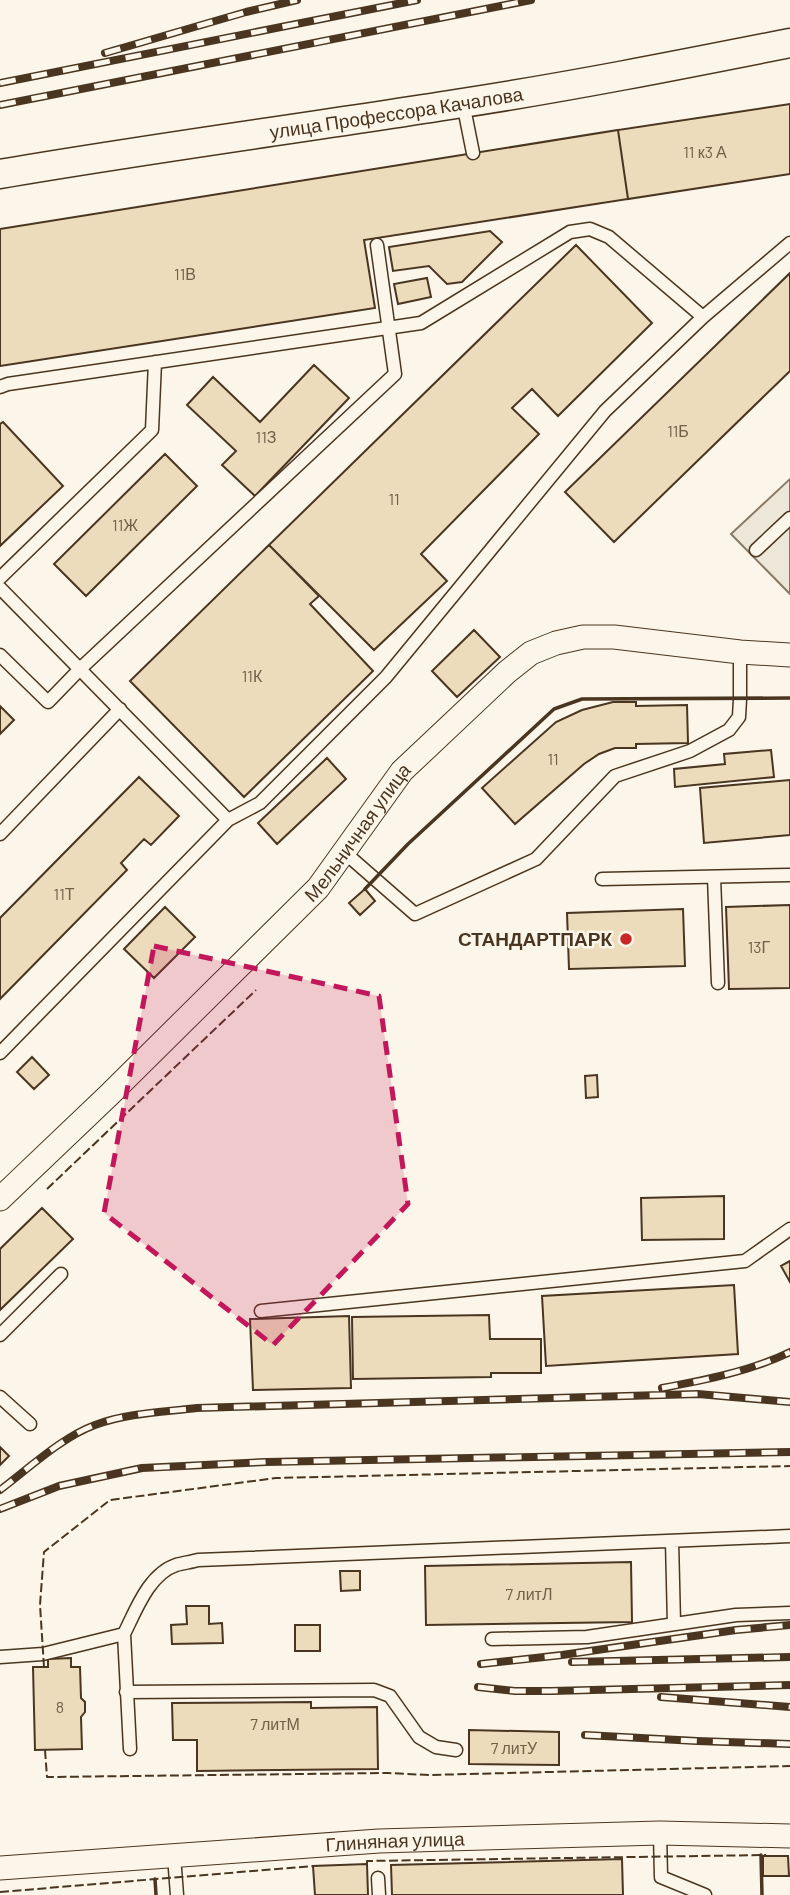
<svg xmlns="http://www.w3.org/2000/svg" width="790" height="1895" viewBox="0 0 790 1895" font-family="Barlow,sans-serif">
	<rect width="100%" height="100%" fill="#fbf6e9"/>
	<path fill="#ede7d9" stroke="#887966" stroke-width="2" d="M 790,479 L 790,594 L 731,534 Z"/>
	<path fill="#ecdcbc" stroke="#4a3520" stroke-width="2" d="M 790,104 L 790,174 L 628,199 L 618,130 Z
		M 618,130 L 628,199 L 364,240 L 375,308 L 0,366 L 0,229 Z
		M 490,231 L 502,242 L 462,282 L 447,284 L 429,266 L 393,271 L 389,247 Z
		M 576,245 L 652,323 L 558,416 L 532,389 L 512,408 L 539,434 L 421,554 L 447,581 L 374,650 L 269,545 Z
		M 790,273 L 790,371 L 614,542 L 565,492 Z
		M 427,278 L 431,297 L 398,304 L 394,284 Z
		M 314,365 L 349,398 L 255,496 L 222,465 L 236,451 L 187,405 L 213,377 L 260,422 Z
		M 3,422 L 63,486 L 0,546 L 0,424 Z
		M 165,454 L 197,486 L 86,596 L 54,564 Z
		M 269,545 L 319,596 L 310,604 L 373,671 L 244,797 L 130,681 Z
		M 474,630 L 500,657 L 457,697 L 432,671 Z
		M 613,702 L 636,702 L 636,706 L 687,705 L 688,743 L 636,744 L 636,748 L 615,748 L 599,754 L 584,764 L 515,824 L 482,788 L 556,722 L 582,710 Z
		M 0,706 L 14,720 L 0,734 Z
		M 771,750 L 774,777 L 675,787 L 674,769 L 725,764 L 724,754 Z
		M 327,758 L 346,779 L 277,844 L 258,823 Z
		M 139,777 L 179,816 L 151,845 L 144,839 L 121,863 L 127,870 L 0,999 L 0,918 Z
		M 790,780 L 790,835 L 704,843 L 700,788 Z
		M 365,889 L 375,901 L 360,915 L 349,903 Z
		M 790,905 L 790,988 L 729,989 L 726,907 Z
		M 165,907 L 195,937 L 154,978 L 124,949 Z
		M 683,909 L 685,966 L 569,969 L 567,913 Z
		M 32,1057 L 49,1075 L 34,1089 L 17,1072 Z
		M 597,1075 L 598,1097 L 586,1098 L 585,1076 Z
		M 724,1196 L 724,1239 L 642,1240 L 641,1198 Z
		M 42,1208 L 73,1239 L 0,1310 L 0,1249 Z
		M 790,1261 L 790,1282 L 781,1266 Z
		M 734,1285 L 738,1354 L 546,1366 L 542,1296 Z
		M 489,1315 L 490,1339 L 541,1339 L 541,1373 L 491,1373 L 491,1377 L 353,1379 L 352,1317 Z
		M 349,1316 L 351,1388 L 253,1390 L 250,1319 Z
		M 0,1447 L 9,1456 L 0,1465 Z
		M 631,1562 L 632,1622 L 426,1625 L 425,1566 Z
		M 340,1571 L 360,1571 L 360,1590 L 341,1591 Z
		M 186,1606 L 209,1606 L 209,1624 L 222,1623 L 223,1643 L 172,1644 L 171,1625 L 187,1624 Z
		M 295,1625 L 320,1625 L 320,1651 L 295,1651 Z
		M 71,1658 L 71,1667 L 80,1667 L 81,1698 L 85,1702 L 85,1712 L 81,1717 L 82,1749 L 35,1750 L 33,1667 L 48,1667 L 48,1659 Z
		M 311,1702 L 311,1708 L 377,1707 L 378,1769 L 197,1771 L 197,1740 L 173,1740 L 172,1703 Z
		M 469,1730 L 559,1732 L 559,1765 L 469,1764 Z
		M 763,1856 L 788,1856 L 789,1876 L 763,1876 Z
		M 622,1859 L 623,1895 L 392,1895 L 391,1865 Z
		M 367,1864 L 368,1895 L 315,1895 L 313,1866 Z"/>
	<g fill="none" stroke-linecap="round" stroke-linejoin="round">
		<g stroke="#4a3520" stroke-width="15">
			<path id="service" d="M 463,103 L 473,153
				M 0,387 L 8,384 L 421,323 L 570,232 L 590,229 L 609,237 L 703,317
				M 756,550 L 790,518
				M 0,578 L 152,430 L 155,362
				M 0,588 L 228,820
				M 0,655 L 48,702 L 80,669 L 395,374 L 377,245
				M 0,834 L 120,709
				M 344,852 L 415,914 L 536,859 L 615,776 L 690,751 L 729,730 L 739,717 L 740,699 L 740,652
				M 714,877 L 718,983
				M 602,879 L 790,875
				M 0,1053 L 228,820 L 260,803 L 386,677 L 605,411 L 703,317 L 790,243
				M 261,1311 L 745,1261 L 790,1229
				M 0,1335 L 61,1274
				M 0,1397 L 30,1424
				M 672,1541 L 674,1624
				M 124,1634 L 130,1749
				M 492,1639 L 587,1637 L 736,1615 L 790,1613
				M 0,1657 L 43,1654 L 124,1634 C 136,1610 149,1574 176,1565 C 183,1563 191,1562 198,1560 L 790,1536
				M 126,1692 L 374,1690 L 390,1696 L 419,1737 L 436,1747 L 456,1750
				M 660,1833 L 661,1877 L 705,1895
				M 174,1856 L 177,1895
				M 378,1878 L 379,1895"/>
		</g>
		<g stroke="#4a3520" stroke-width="25">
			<g id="minor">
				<path id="s1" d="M 0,1199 L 109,1095 L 318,888 L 402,771 L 507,672 L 531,653 L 556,643 L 583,637 L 614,637 L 740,652 L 790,655"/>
				<path id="s2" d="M 0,1868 L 379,1841 L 660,1833 L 790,1836"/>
			</g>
		</g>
		<g stroke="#4a3520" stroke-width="31">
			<g id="tertiary">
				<path id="s3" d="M 0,174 C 152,148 304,128 456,104 C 568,87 679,65 790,43"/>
			</g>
		</g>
		<use href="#service" stroke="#fbf6e9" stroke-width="12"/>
		<use href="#minor" stroke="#fbf6e9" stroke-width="23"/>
		<use href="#tertiary" stroke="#fbf6e9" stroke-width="28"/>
		<g stroke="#4a3520" stroke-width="8">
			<path id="rail" d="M 105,53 L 246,12 L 297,0
				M 0,83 L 417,0
				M 0,105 L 531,0
				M 662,1388 C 705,1380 751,1371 790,1352
				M 0,1490 C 28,1469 62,1437 95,1425 C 126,1413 164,1412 197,1408 L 698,1394 L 790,1402
				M 0,1509 L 59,1486 L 142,1468 L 266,1462 L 790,1452
				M 572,1662 L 790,1657
				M 481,1664 L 562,1655 L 736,1630 L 790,1625
				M 478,1687 L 515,1691 L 551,1691 L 790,1685
				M 661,1697 L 790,1707
				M 585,1735 L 697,1741 L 790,1744"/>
		</g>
		<use href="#rail" stroke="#fbf6e9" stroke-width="5" stroke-dasharray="16" stroke-linecap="butt"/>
		<path stroke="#4a3520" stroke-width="2" stroke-dasharray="9 3.5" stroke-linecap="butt" d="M 47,1189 L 256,990
			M 44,1667 L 40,1605 L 44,1552 L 110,1500 L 276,1478 L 790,1466
			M 45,1750 L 47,1777 L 388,1773 L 429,1775 L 790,1766
			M 367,1864 L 367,1861 L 766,1855
			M 0,1892 L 313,1866"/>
		<path stroke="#4a3520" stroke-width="3.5" d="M 365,889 L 408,844 L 554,709 L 582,699 L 790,698
			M 761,1855 L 762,1895
			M 155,1879 L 156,1895"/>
	</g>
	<path fill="#c2185b" fill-opacity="0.2" stroke="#c2185b" stroke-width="5" stroke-dasharray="14 9" stroke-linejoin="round" d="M 154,946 L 379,996 L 408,1204 L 273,1345 L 104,1213 Z"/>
	<circle fill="#c62828" stroke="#fbf6e9" stroke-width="2.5" cx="626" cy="939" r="7"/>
	<g text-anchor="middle" stroke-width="5" stroke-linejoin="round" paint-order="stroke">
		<g font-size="16" fill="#725f47">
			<text x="705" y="158">11 к3 А</text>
			<text x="185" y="280">11В</text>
			<text x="678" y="437">11Б</text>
			<text x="266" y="443">11З</text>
			<text x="394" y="505">11</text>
			<text x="125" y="531">11Ж</text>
			<text x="252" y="682">11К</text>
			<text x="553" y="765">11</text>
			<text x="64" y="900">11Т</text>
			<text x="759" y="953">13Г</text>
			<text x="529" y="1600">7 литЛ</text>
			<text x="60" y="1713">8</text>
			<text x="275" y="1730">7 литМ</text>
			<text x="514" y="1754">7 литУ</text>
		</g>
		<g font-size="19" fill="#4a3520" stroke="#fbf6e9">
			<text dy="7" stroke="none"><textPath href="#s3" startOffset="401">улица Профессора Качалова</textPath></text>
			<text dy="7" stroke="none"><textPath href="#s1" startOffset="513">Мельничная улица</textPath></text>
			<text dy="7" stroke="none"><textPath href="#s2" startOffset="396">Глиняная улица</textPath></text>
		</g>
		<g font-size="19" font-weight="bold" fill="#4a3520" stroke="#fbf6e9" text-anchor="end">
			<text x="612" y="946">СТАНДАРТПАРК</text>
		</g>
	</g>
</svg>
